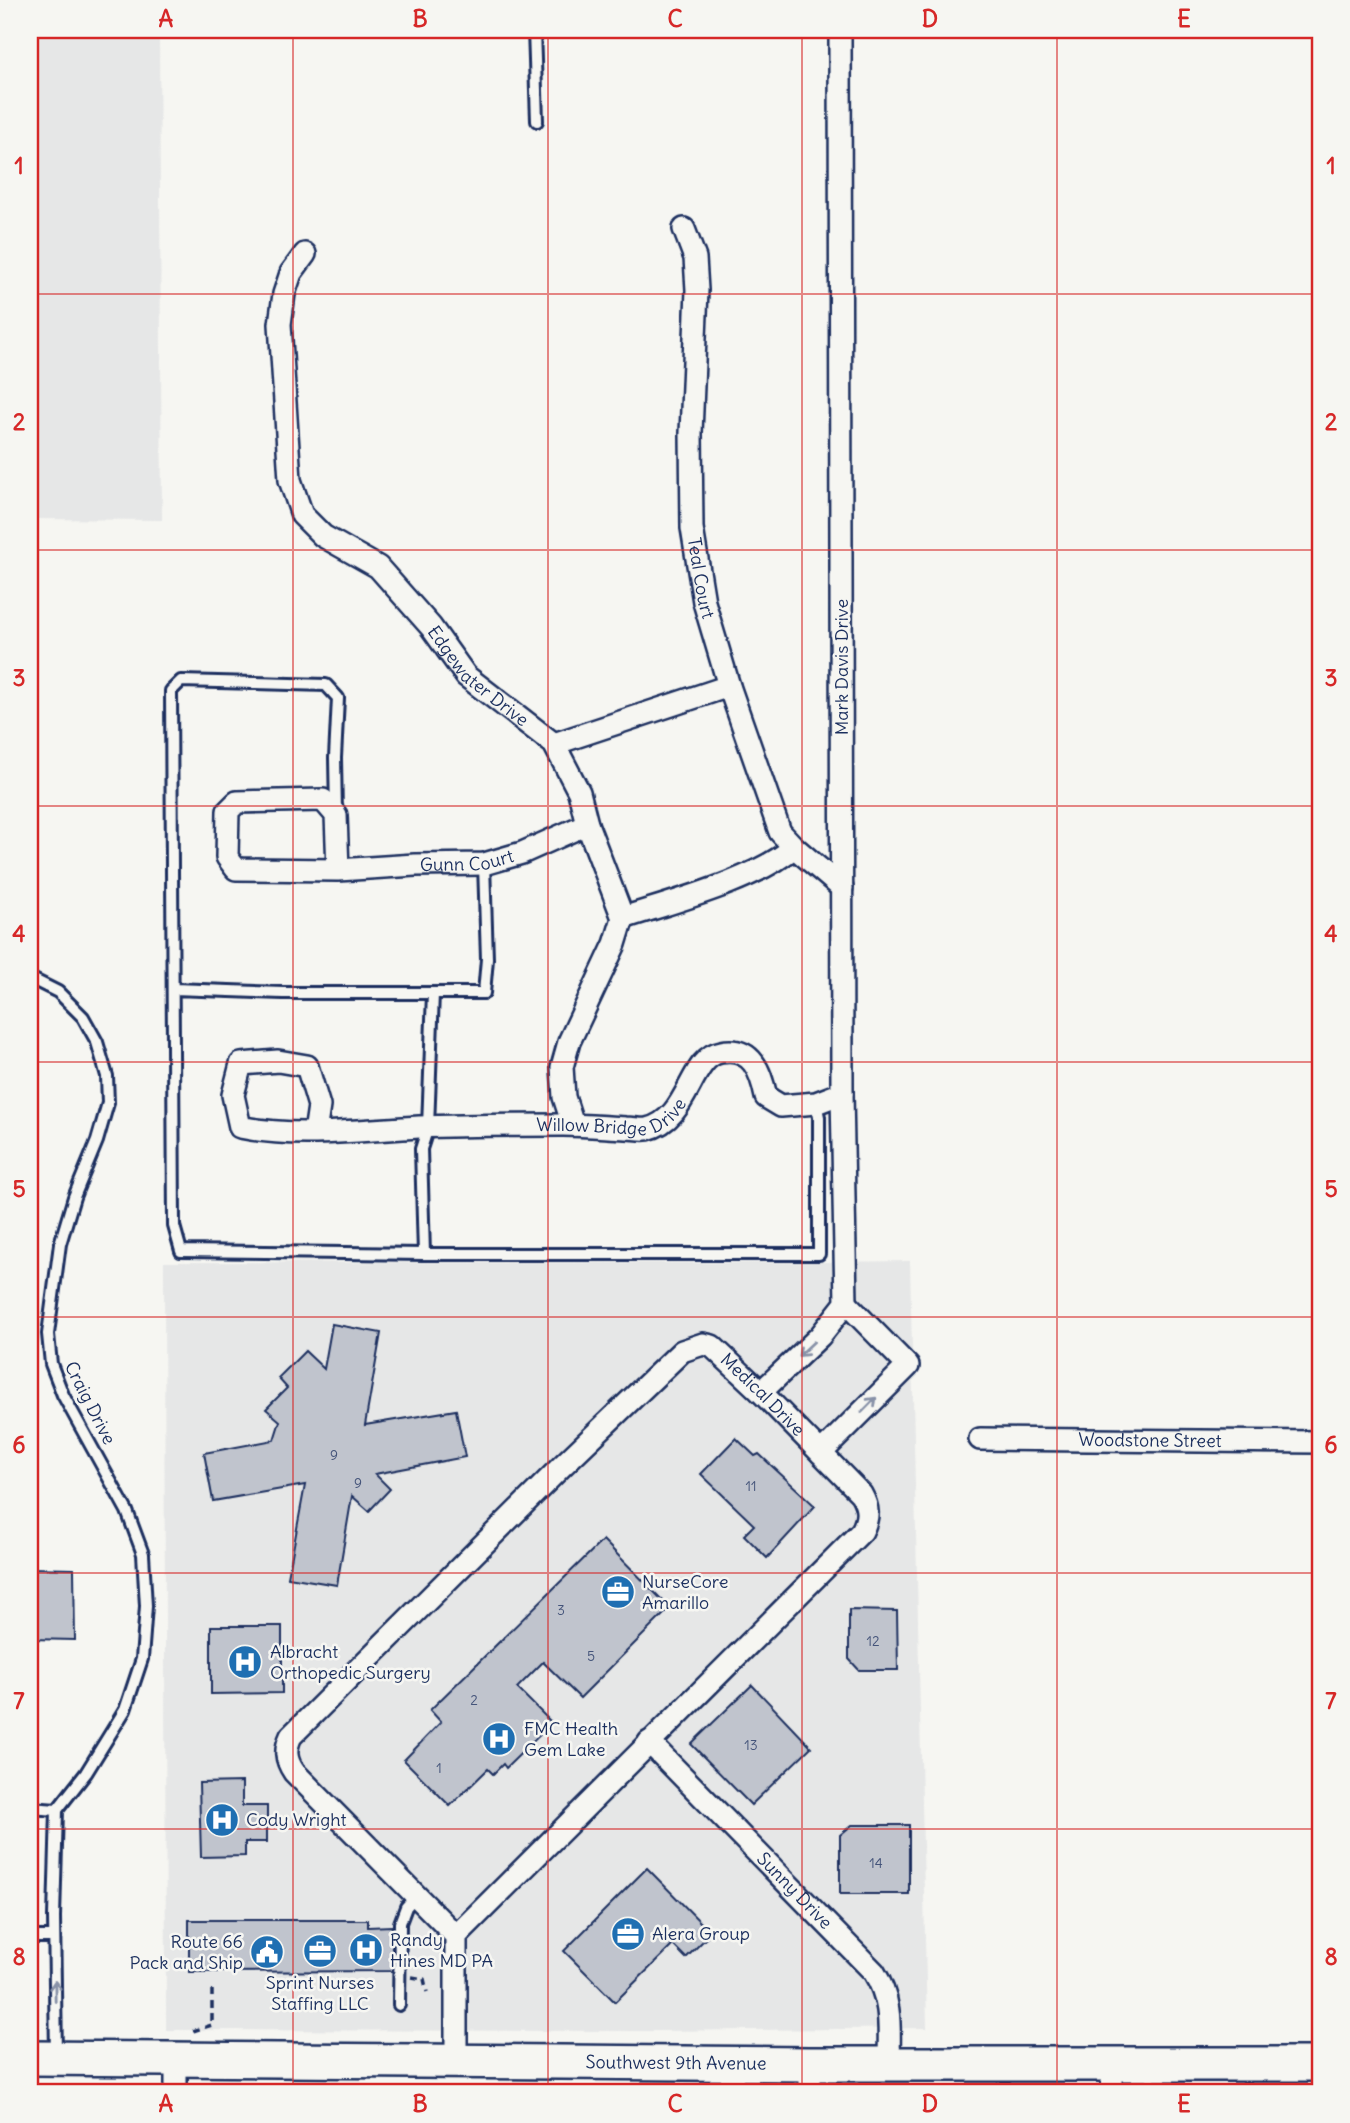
<svg xmlns="http://www.w3.org/2000/svg" width="1350" height="2123" viewBox="0 0 1350 2123" font-family="Delius,sans-serif">
	<rect width="100%" height="100%" fill="#f6f6f2"/>
	<filter id="ink" filterUnits="userSpaceOnUse"><feTurbulence type="fractalNoise" baseFrequency=".0143" numOctaves="2"/><feDisplacementMap in="SourceGraphic" scale="14" xChannelSelector="R" yChannelSelector="G"/><feConvolveMatrix kernelMatrix="1 2 1 2 8 2 1 2 1" color-interpolation-filters="sRGB"/></filter>
	<g filter="url(#ink)">
		<path fill="#e6e7e7" d="M 30,30 L 159,30 L 162,520 L 30,519 Z
			M 910,1261 L 927,2028 L 656,2031 L 166,2030 L 164,1262 L 726,1263 Z"/>
		<path fill="#c0c4cd" stroke="#1b2f5e" stroke-width="2" d="M 332,1324 L 381,1333 L 365,1425 L 456,1410 L 465,1457 L 375,1474 L 390,1489 L 369,1511 L 352,1496 L 337,1585 L 288,1577 L 305,1485 L 213,1501 L 204,1453 L 274,1440 L 280,1421 L 266,1409 L 287,1388 L 278,1378 L 305,1351 L 324,1369 Z
			M 736,1438 L 755,1456 L 759,1454 L 815,1506 L 767,1558 L 744,1535 L 754,1525 L 701,1474 Z
			M 603,1540 L 670,1608 L 580,1698 L 543,1662 L 517,1688 L 552,1723 L 506,1768 L 503,1764 L 493,1774 L 488,1769 L 450,1806 L 404,1760 L 441,1722 L 430,1710 Z
			M 30,1568 L 74,1569 L 75,1640 L 30,1639 Z
			M 849,1610 L 897,1611 L 898,1670 L 859,1670 L 849,1659 Z
			M 211,1626 L 282,1626 L 282,1693 L 211,1694 Z
			M 752,1685 L 811,1747 L 751,1805 L 691,1744 Z
			M 242,1782 L 242,1806 L 267,1806 L 267,1842 L 245,1842 L 245,1856 L 201,1857 L 199,1783 Z
			M 852,1825 L 909,1825 L 909,1894 L 840,1894 L 840,1835 Z
			M 647,1868 L 711,1933 L 686,1958 L 673,1945 L 615,2002 L 564,1951 Z
			M 189,1920 L 368,1920 L 368,1927 L 392,1926 L 392,1971 L 189,1972 Z"/>
		<g fill="none" stroke-linecap="round" stroke-linejoin="round">
			<g stroke="#1b2f5e" stroke-width="16">
				<path id="lane" d="M 534,30 L 537,121
					M 336,813 L 335,758 L 338,698 L 326,685 L 181,681 L 171,691 L 174,1226 L 181,1251 L 424,1254 L 819,1254 L 819,1117 L 816,1103
					M 30,978 L 58,992 L 83,1017 L 97,1042 L 107,1076 L 108,1103 L 97,1141 L 74,1197 L 60,1244 L 48,1334 L 51,1364 L 63,1395 L 127,1511 L 143,1554 L 146,1606 L 142,1659 L 125,1710 L 86,1773 L 57,1810 L 54,1917 L 56,2056
					M 174,989 L 283,993 L 484,993 L 487,959 L 484,864
					M 424,1254 L 421,1149 L 428,1127 L 433,993
					M 30,1808 L 57,1810
					M 30,1937 L 54,1937
					M 399,2005 L 400,1923 L 406,1907 L 416,1896"/>
			</g>
			<g stroke="#1b2f5e" stroke-width="26">
				<g id="street">
					<path id="s1" d="M 684,229 L 695,258 L 697,290 L 691,433 L 692,528 L 704,602 L 729,686 L 780,832 L 794,847 L 842,888"/>
					<path id="s2" d="M 305,254 L 291,273 L 284,294 L 280,324 L 290,480 L 302,515 L 323,536 L 378,567 L 431,627 L 466,676 L 554,744 L 579,792 L 587,824 L 623,918 L 615,944 L 569,1042 L 562,1067 L 564,1097 L 573,1125"/>
					<path d="M 554,744 L 729,686"/>
					<path id="s3" d="M 338,870 L 336,815 L 323,800 L 237,802 L 228,811 L 227,857 L 236,869 L 338,870 L 415,865 L 484,864 L 522,853 L 587,824"/>
					<path d="M 623,918 C 672,902 757,880 794,847"/>
					<path id="s4" d="M 315,1133 L 319,1106 L 307,1066 L 278,1061 L 241,1064 L 233,1095 L 240,1127 C 298,1139 360,1130 419,1127 C 467,1125 515,1125 563,1125 C 584,1125 605,1127 626,1128 C 633,1128 641,1130 647,1129 C 690,1119 689,1057 721,1052 C 752,1046 761,1072 766,1097 L 781,1106 L 816,1103 L 842,1093"/>
					<path d="M 761,1392 L 820,1336 L 846,1303 L 842,1093 L 840,30"/>
					<path id="s5" d="M 980,1439 L 1320,1442"/>
					<path d="M 821,1453 L 908,1366 L 846,1303"/>
					<path id="s6" d="M 649,1742 L 874,1972 C 893,2002 889,2029 889,2063"/>
					<path id="s7" d="M 456,1936 L 294,1772 C 285,1759 285,1749 291,1736 L 562,1466 L 682,1351 L 703,1344 L 712,1346 L 761,1392 L 861,1494 C 869,1508 869,1517 862,1531 L 456,1936 L 456,2062"/>
					<path d="M 1112,2063 L 1112,2093"/>
					<path d="M 810,2064 L 810,2093"/>
					<path d="M 176,2093 L 176,2060"/>
				</g>
			</g>
			<g stroke="#1b2f5e" stroke-width="38">
				<g id="primary">
					<path id="s8" d="M 30,2058 L 810,2064 L 1320,2064"/>
				</g>
			</g>
			<path stroke="#1b2f5e" stroke-width="3.5" stroke-dasharray="7 5" stroke-linecap="butt" d="M 412,1977 L 424,1979 L 427,1992
				M 193,2031 L 212,2025 L 212,1985"/>
			<use href="#lane" stroke="#f6f6f2" stroke-width="10"/>
			<use href="#street" stroke="#f6f6f2" stroke-width="21"/>
			<use href="#primary" stroke="#f6f6f2" stroke-width="33"/>
		</g>
		<defs><path id="oneway-shaft" d="M-6 0H5M1.5-3L5.5 0L1.5 3" fill="none" stroke-width="1.6" stroke-linecap="round" stroke-linejoin="round" transform="scale(1.75)"/></defs>
		<g stroke="#8892a8">
			<use href="#oneway-shaft" transform="translate(806 1349) rotate(137)"/>
			<use href="#oneway-shaft" transform="translate(869 1405) rotate(-45)"/>
			<use href="#oneway-shaft" transform="translate(55 1991) rotate(-91)"/>
		</g>
	</g>
	<path fill="none" stroke="#d62828" stroke-width="2" stroke-opacity="0.55" d="M 293,30 L 293,2093M 548,30 L 548,2093M 802,30 L 802,2093M 1057,30 L 1057,2093M 30,294 L 1320,294M 30,550 L 1320,550M 30,806 L 1320,806M 30,1062 L 1320,1062M 30,1317 L 1320,1317M 30,1573 L 1320,1573M 30,1829 L 1320,1829"/>
	<defs>
		<g id="office-disc" transform="scale(1.75)"><circle r="9.5" fill="#1f6fb2" stroke="#f6f6f2"/><path d="M-6-3h4V-5.5h4V-3h4V5H-6ZM-1-4.5V-3h2v-1.5ZM-6 0V1H6V0Z" fill="#fff"/></g>
		<g id="hospital-disc" transform="scale(1.75)"><circle r="9.5" fill="#1f6fb2" stroke="#f6f6f2"/><path d="M-5-5h3v3.5h4V-5h3V5h-3V1.5h-4V5h-3Z" fill="#fff"/></g>
		<g id="civic-disc" transform="scale(1.75)"><circle r="9.5" fill="#1f6fb2" stroke="#f6f6f2"/><path d="M-.6-6.5H3V-4.5H.6V-3L4-1V1h2V6H-6V1h2V-1L-.6-3ZM-1.2 2.5V6h2.4V2.5Z" fill="#fff"/></g>
	</defs>
	<g fill-rule="evenodd">
		<use href="#office-disc" x="618" y="1592"/>
		<use href="#hospital-disc" x="245" y="1662"/>
		<use href="#hospital-disc" x="499" y="1739"/>
		<use href="#hospital-disc" x="222" y="1820"/>
		<use href="#office-disc" x="628" y="1934"/>
		<use href="#hospital-disc" x="366" y="1950"/>
		<use href="#office-disc" x="320" y="1951"/>
		<use href="#civic-disc" x="267" y="1952"/>
	</g>
	<g text-anchor="middle" stroke-width="5" stroke-linejoin="round" paint-order="stroke">
		<g font-size="14" fill="#44547a">
			<text x="334" y="1460">9</text>
			<text x="358" y="1488">9</text>
			<text x="751" y="1491">11</text>
			<text x="561" y="1615">3</text>
			<text x="873" y="1646">12</text>
			<text x="591" y="1661">5</text>
			<text x="474" y="1705">2</text>
			<text x="751" y="1750">13</text>
			<text x="439" y="1773">1</text>
			<text x="876" y="1868">14</text>
		</g>
		<g font-size="18" fill="#1b2f5e" stroke="#f6f6f2">
			<text dy="6" stroke="none"><textPath href="#s1" startOffset="352">Teal Court</textPath></text>
			<text transform="translate(842 667) rotate(-90)" y="6">Mark Davis Drive</text>
			<text dy="6" stroke="none"><textPath href="#s2" startOffset="511">Edgewater Drive</textPath></text>
			<text dy="6" stroke="none"><textPath href="#s3" startOffset="466">Gunn Court</textPath></text>
			<text dy="6" stroke="none"><textPath href="#s4" startOffset="576">Willow Bridge Drive</textPath></text>
			<text dy="6" stroke="none"><textPath href="#s7" startOffset="919">Medical Drive</textPath></text>
			<text transform="translate(90 1403) rotate(63)" y="6">Craig Drive</text>
			<text dy="6" stroke="none"><textPath href="#s5" startOffset="170">Woodstone Street</textPath></text>
			<text dy="6" stroke="none"><textPath href="#s6" startOffset="208">Sunny Drive</textPath></text>
			<text dy="6" stroke="none"><textPath href="#s8" startOffset="646">Southwest 9th Avenue</textPath></text>
		</g>
		<g font-size="18" fill="#1b2f5e" stroke="#f6f6f2" text-anchor="start">
			<text x="642" y="1588">NurseCore<tspan x="642" dy="21">Amarillo</tspan></text>
			<text x="270" y="1658">Albracht<tspan x="270" dy="21">Orthopedic Surgery</tspan></text>
			<text x="524" y="1735">FMC Health<tspan x="524" dy="21">Gem Lake</tspan></text>
			<text x="246" y="1826">Cody Wright</text>
			<text x="652" y="1940">Alera Group</text>
			<text x="390" y="1946">Randy<tspan x="390" dy="21">Hines MD PA</tspan></text>
			<text x="243" y="1948" text-anchor="end">Route 66<tspan x="243" dy="21">Pack and Ship</tspan></text>
			<text x="320" y="1989" text-anchor="middle">Sprint Nurses<tspan x="320" dy="21">Staffing LLC</tspan></text>
		</g>
	</g>
	<rect width="1350" height="2123" fill="none" stroke="#f6f6f2" stroke-width="77"/>
	<rect x="38" y="38" width="1274" height="2046" fill="none" stroke="#d62828" stroke-width="2.5"/>
	<g font-size="23" text-anchor="middle" font-weight="bold" fill="#d62828">
		<text x="166" y="27">A</text>
		<text x="420" y="27">B</text>
		<text x="675" y="27">C</text>
		<text x="930" y="27">D</text>
		<text x="1184" y="27">E</text>
		<text x="19" y="174">1</text>
		<text x="1331" y="174">1</text>
		<text x="19" y="430">2</text>
		<text x="1331" y="430">2</text>
		<text x="19" y="686">3</text>
		<text x="1331" y="686">3</text>
		<text x="19" y="942">4</text>
		<text x="1331" y="942">4</text>
		<text x="19" y="1197">5</text>
		<text x="1331" y="1197">5</text>
		<text x="19" y="1453">6</text>
		<text x="1331" y="1453">6</text>
		<text x="19" y="1709">7</text>
		<text x="1331" y="1709">7</text>
		<text x="19" y="1965">8</text>
		<text x="1331" y="1965">8</text>
		<text x="166" y="2112">A</text>
		<text x="420" y="2112">B</text>
		<text x="675" y="2112">C</text>
		<text x="930" y="2112">D</text>
		<text x="1184" y="2112">E</text>
	</g>
</svg>
